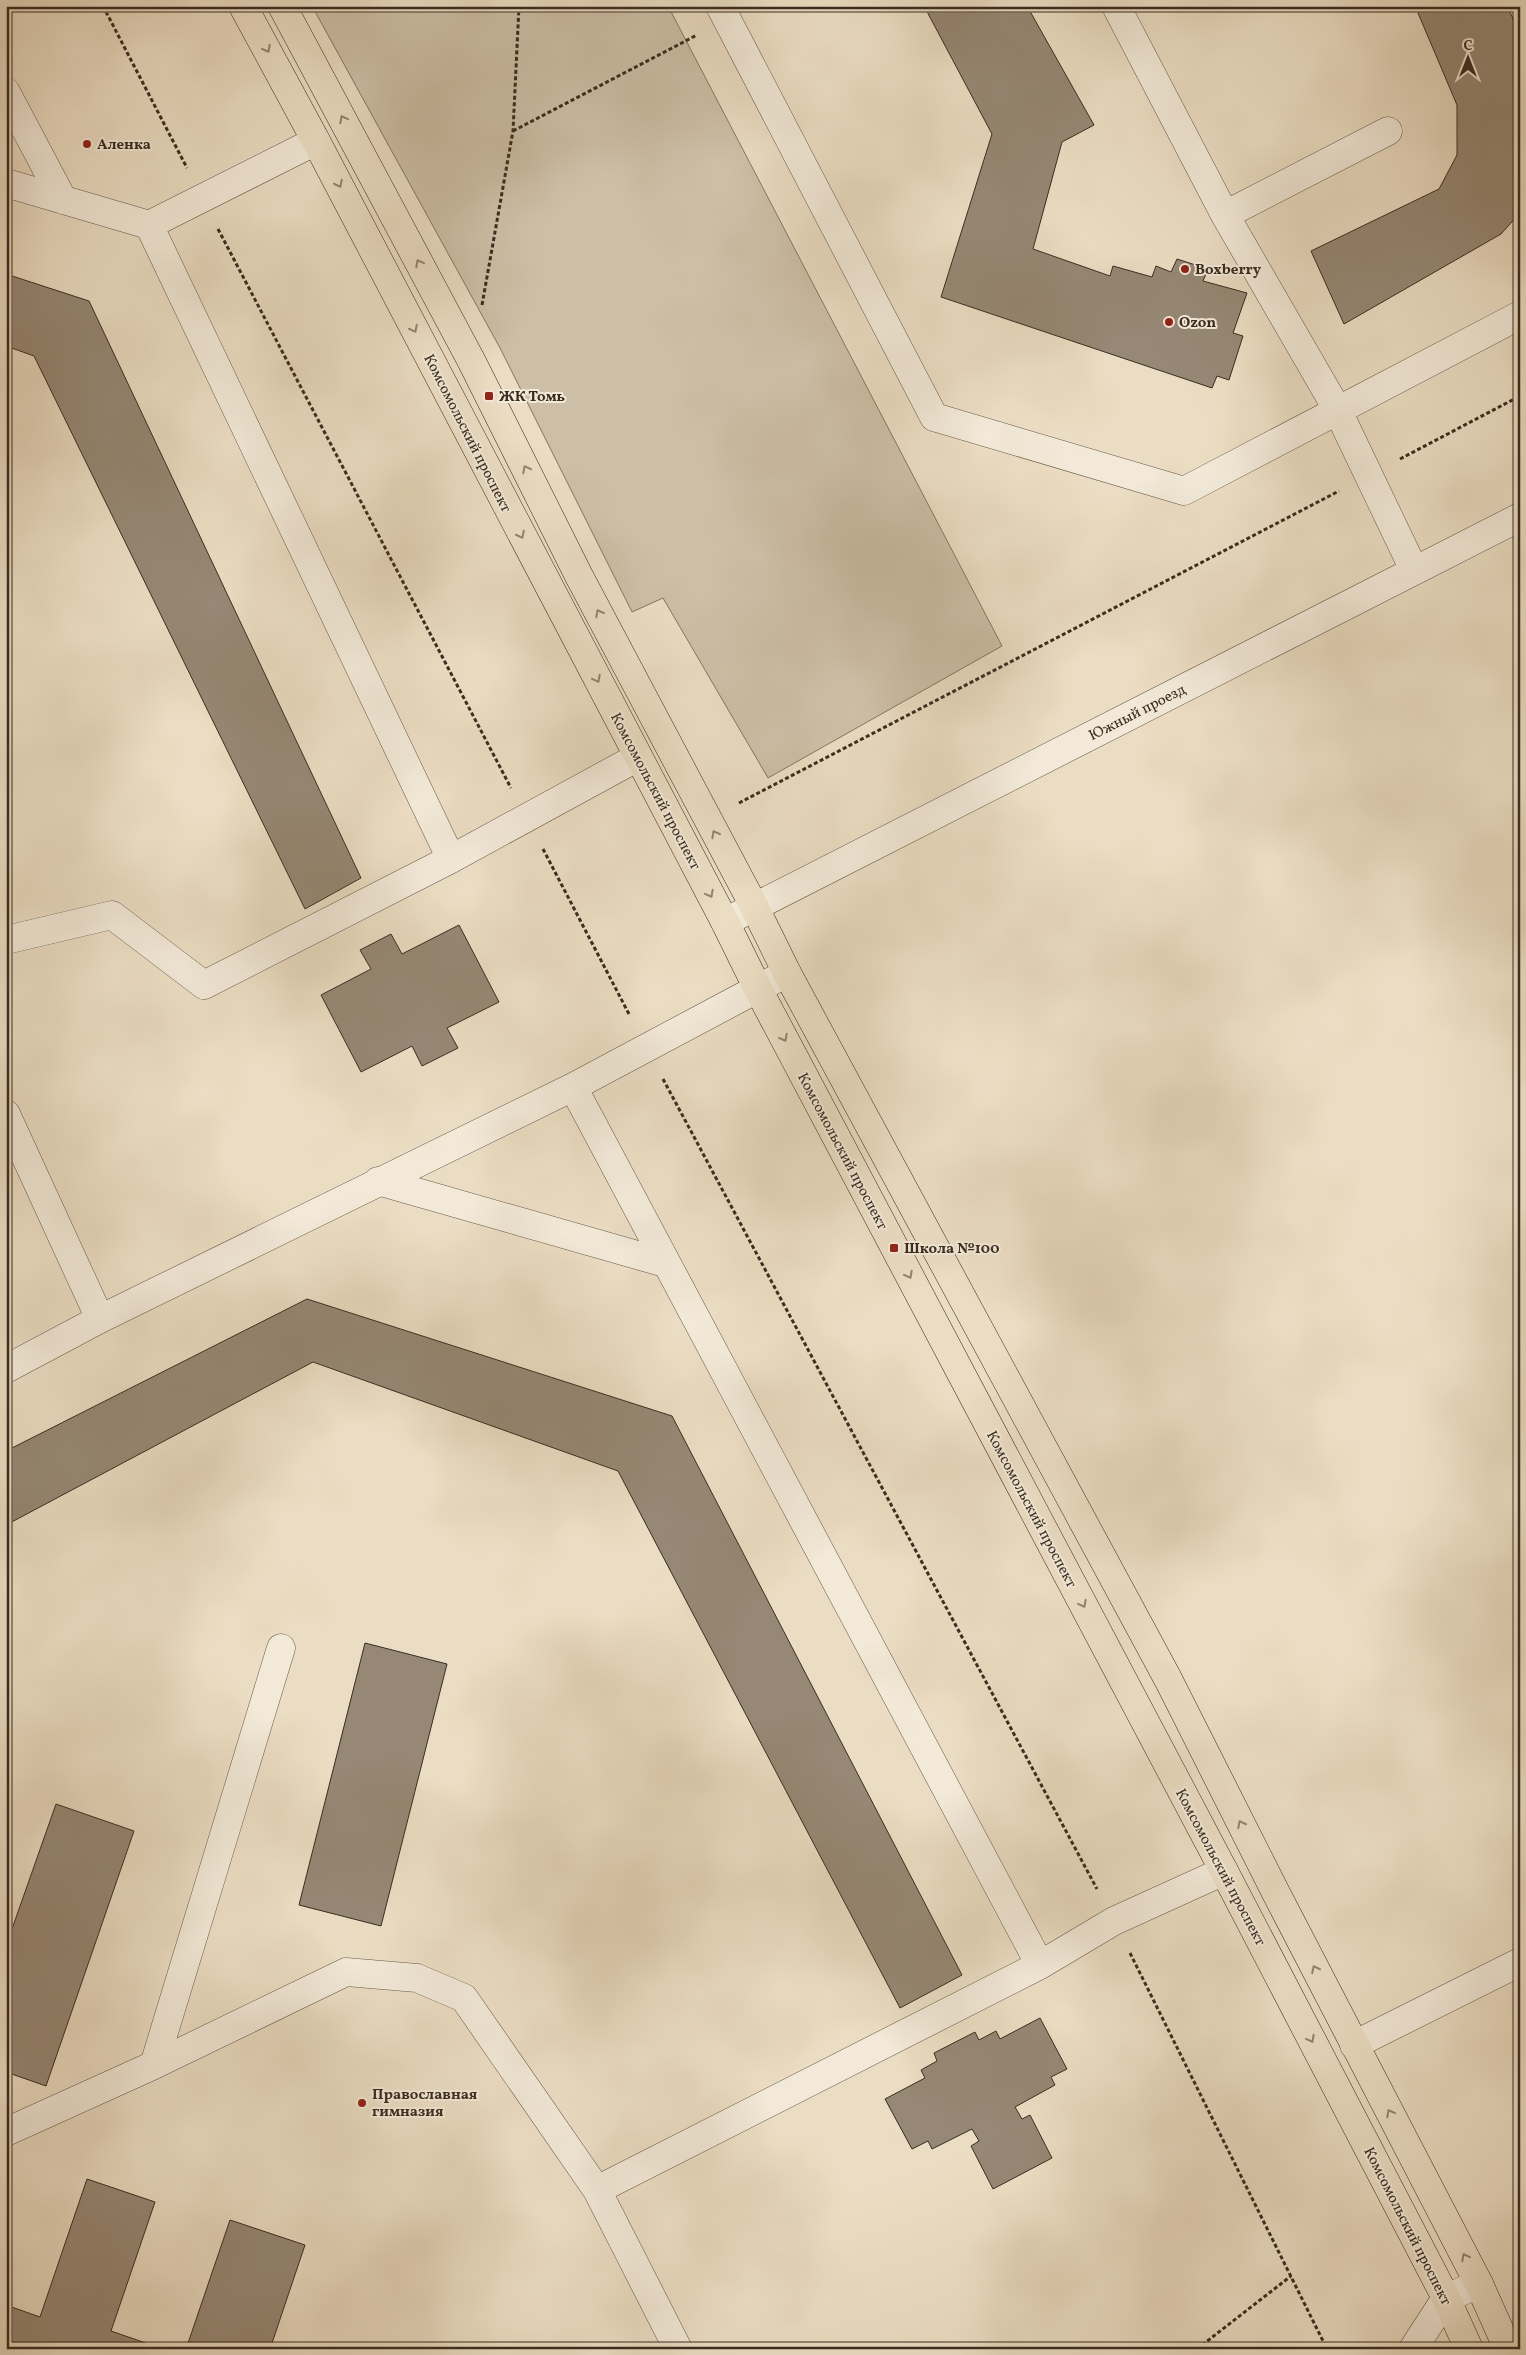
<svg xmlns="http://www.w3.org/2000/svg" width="1526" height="2355" viewBox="0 0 1526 2355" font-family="Vollkorn,serif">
	<rect width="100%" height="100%" fill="#ebddc3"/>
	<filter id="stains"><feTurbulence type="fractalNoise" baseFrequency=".004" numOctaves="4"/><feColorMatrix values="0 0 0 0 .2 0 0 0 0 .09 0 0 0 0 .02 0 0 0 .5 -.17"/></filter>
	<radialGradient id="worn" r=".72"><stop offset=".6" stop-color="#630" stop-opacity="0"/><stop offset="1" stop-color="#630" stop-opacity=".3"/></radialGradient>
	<path fill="#cdbfa7" stroke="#847664" d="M 312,6 L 668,6 L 1002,646 L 768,778 L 663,598 L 632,612 L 500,348 Z"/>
	<path fill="#968875" stroke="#3a2c20" d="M 924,6 L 1027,6 L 1094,125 L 1062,142 L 1033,249 L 1110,276 L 1113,266 L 1152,277 L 1156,266 L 1171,272 L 1177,259 L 1208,269 L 1203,281 L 1247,293 L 1233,333 L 1243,336 L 1229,380 L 1217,376 L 1212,388 L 941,297 L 992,134 Z
		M 1415,6 L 1507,6 L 1520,33 L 1520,213 L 1501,234 L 1344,324 L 1311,251 L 1439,189 L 1457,155 L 1457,105 Z
		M 6,274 L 89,301 L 361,878 L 305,909 L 34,356 L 6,346 Z
		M 459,925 L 499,1002 L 447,1028 L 458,1048 L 422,1066 L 412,1046 L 361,1072 L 321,995 L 371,969 L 360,950 L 391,934 L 402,954 Z
		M 307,1299 L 672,1416 L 962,1975 L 900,2008 L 618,1471 L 313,1362 L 6,1525 L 6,1451 Z
		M 365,1643 L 447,1664 L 381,1926 L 299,1905 Z
		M 56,1804 L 134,1831 L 46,2086 L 6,2072 L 6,1946 Z
		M 1040,2018 L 1067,2069 L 1051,2077 L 1055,2085 L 1015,2107 L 1022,2119 L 1030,2115 L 1052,2158 L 993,2189 L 971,2146 L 979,2141 L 972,2129 L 932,2149 L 928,2141 L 912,2149 L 885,2099 L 925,2078 L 921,2070 L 937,2061 L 934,2053 L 975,2032 L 979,2040 L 996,2031 L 1000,2039 Z
		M 87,2179 L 155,2202 L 111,2331 L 163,2349 L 6,2349 L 6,2305 L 40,2317 Z
		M 230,2220 L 305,2245 L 270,2349 L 186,2349 Z"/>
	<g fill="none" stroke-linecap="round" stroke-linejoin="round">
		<g stroke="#665849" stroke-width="29">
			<path id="minor" d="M 720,6 L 934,417 L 1184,491 L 1520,315
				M 1116,6 L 1225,215
				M 6,92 L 63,200
				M 1388,131 L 1225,215 L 1337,409 L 1414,570
				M 316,141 L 149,225 L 451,859 L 638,757
				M 6,183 L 149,225
				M 725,922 L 1520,517
				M 6,940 L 112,915 L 204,985 L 451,859
				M 573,1087 L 1040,1965
				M 6,1114 L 100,1319
				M 378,1181 L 665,1263
				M 6,1369 L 100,1319 L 573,1087 L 787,973
				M 1354,2045 L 1520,1962
				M 154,2065 L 281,1648
				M 6,2132 L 154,2065 L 346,1972 L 417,1978 L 464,1998 L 597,2190
				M 678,2349 L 597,2190 L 1040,1965 L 1114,1921 L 1224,1871
				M 1413,2349 L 1446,2298 L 1479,2284"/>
		</g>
		<g stroke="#3a2c20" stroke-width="29">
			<path id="major" d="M 243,6 L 316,141 L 725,922 L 758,989 L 1224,1871 L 1446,2298 L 1469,2349
				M 282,6 L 472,362 L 579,576 L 755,908 L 787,973 L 1168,1679 L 1276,1893 L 1479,2284 L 1508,2349"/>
		</g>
		<path stroke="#3a2c20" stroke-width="3" stroke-dasharray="4 2.5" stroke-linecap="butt" d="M 103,6 L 187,168
			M 513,131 L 697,35
			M 218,229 L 511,788
			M 482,305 L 513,131 L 519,6
			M 1400,459 L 1520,396
			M 739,803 L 1339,491
			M 543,849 L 630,1016
			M 663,1079 L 1097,1889
			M 1130,1953 L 1327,2349
			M 1197,2349 L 1291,2276"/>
		<use href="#minor" stroke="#f2e9d8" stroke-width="28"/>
		<use href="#major" stroke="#ebddc3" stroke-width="28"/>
	</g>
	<defs><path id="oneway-chevron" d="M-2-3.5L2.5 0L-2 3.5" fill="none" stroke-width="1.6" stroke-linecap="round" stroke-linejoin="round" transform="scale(1.25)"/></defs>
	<g stroke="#928472">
		<use href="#oneway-chevron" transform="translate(267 49) rotate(62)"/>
		<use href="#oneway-chevron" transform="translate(343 119) rotate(-118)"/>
		<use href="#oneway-chevron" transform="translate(339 184) rotate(63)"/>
		<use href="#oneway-chevron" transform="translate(419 263) rotate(-118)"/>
		<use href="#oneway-chevron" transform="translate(414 329) rotate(63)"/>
		<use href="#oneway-chevron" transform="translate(526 469) rotate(-117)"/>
		<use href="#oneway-chevron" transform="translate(521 535) rotate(63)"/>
		<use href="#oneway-chevron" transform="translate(599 613) rotate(-118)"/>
		<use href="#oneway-chevron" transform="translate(597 679) rotate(62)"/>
		<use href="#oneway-chevron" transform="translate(715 834) rotate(-118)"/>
		<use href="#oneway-chevron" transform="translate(710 894) rotate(62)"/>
		<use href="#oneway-chevron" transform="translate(784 1038) rotate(62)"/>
		<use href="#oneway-chevron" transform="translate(909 1275) rotate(62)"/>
		<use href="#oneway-chevron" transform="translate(1083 1604) rotate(62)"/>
		<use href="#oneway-chevron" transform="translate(1241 1824) rotate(-117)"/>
		<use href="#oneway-chevron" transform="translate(1315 1969) rotate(-117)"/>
		<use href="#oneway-chevron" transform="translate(1311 2039) rotate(62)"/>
		<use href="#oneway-chevron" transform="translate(1390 2113) rotate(-118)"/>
		<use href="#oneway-chevron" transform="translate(1465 2257) rotate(-118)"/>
	</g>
	<g fill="#8f2418" stroke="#f2e9d8" stroke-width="2">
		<circle cx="87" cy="144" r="5"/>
		<circle cx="1185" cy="269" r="5"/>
		<circle cx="1169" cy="322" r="5"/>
		<rect x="484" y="391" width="10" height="10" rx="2.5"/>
		<rect x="889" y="1243" width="10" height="10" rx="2.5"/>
		<circle cx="362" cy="2103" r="5"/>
	</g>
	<g text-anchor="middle" stroke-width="4" stroke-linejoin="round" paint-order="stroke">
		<g font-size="15" font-weight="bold" fill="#3a2c20" stroke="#f2e9d8" text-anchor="start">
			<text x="97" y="149">Аленка</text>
			<text x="1195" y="274">Boxberry</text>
			<text x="1179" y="327">Ozon</text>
			<text x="499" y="401">ЖК Томь</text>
			<text x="904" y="1253">Школа №100</text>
			<text x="372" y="2099">Православная<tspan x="372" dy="17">гимназия</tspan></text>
		</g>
		<g font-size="15" fill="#3a2c20" stroke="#f2e9d8">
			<text transform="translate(468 433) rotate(63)" y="5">Комсомольский проспект</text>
			<text transform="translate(1137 712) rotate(-27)" y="5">Южный проезд</text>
			<text transform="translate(656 791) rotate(62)" y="5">Комсомольский проспект</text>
			<text transform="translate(843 1151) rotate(62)" y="5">Комсомольский проспект</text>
			<text transform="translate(1032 1509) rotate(62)" y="5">Комсомольский проспект</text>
			<text transform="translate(1221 1867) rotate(62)" y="5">Комсомольский проспект</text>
			<text transform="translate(1408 2226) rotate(63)" y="5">Комсомольский проспект</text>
		</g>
	</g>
	<rect width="1526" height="2355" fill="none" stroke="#ebddc3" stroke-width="25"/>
	<rect x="8" y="8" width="1511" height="2340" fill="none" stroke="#3a2c20" stroke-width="2.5"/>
	<rect x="12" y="12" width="1501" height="2330" fill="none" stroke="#3a2c20"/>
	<g transform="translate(1468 58)" stroke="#f2e9d8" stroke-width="4" paint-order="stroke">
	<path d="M0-4L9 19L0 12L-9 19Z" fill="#3a2c20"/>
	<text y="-8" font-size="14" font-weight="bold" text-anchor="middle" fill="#3a2c20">С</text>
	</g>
	<rect width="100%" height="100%" filter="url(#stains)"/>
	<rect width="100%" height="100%" fill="url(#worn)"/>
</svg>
